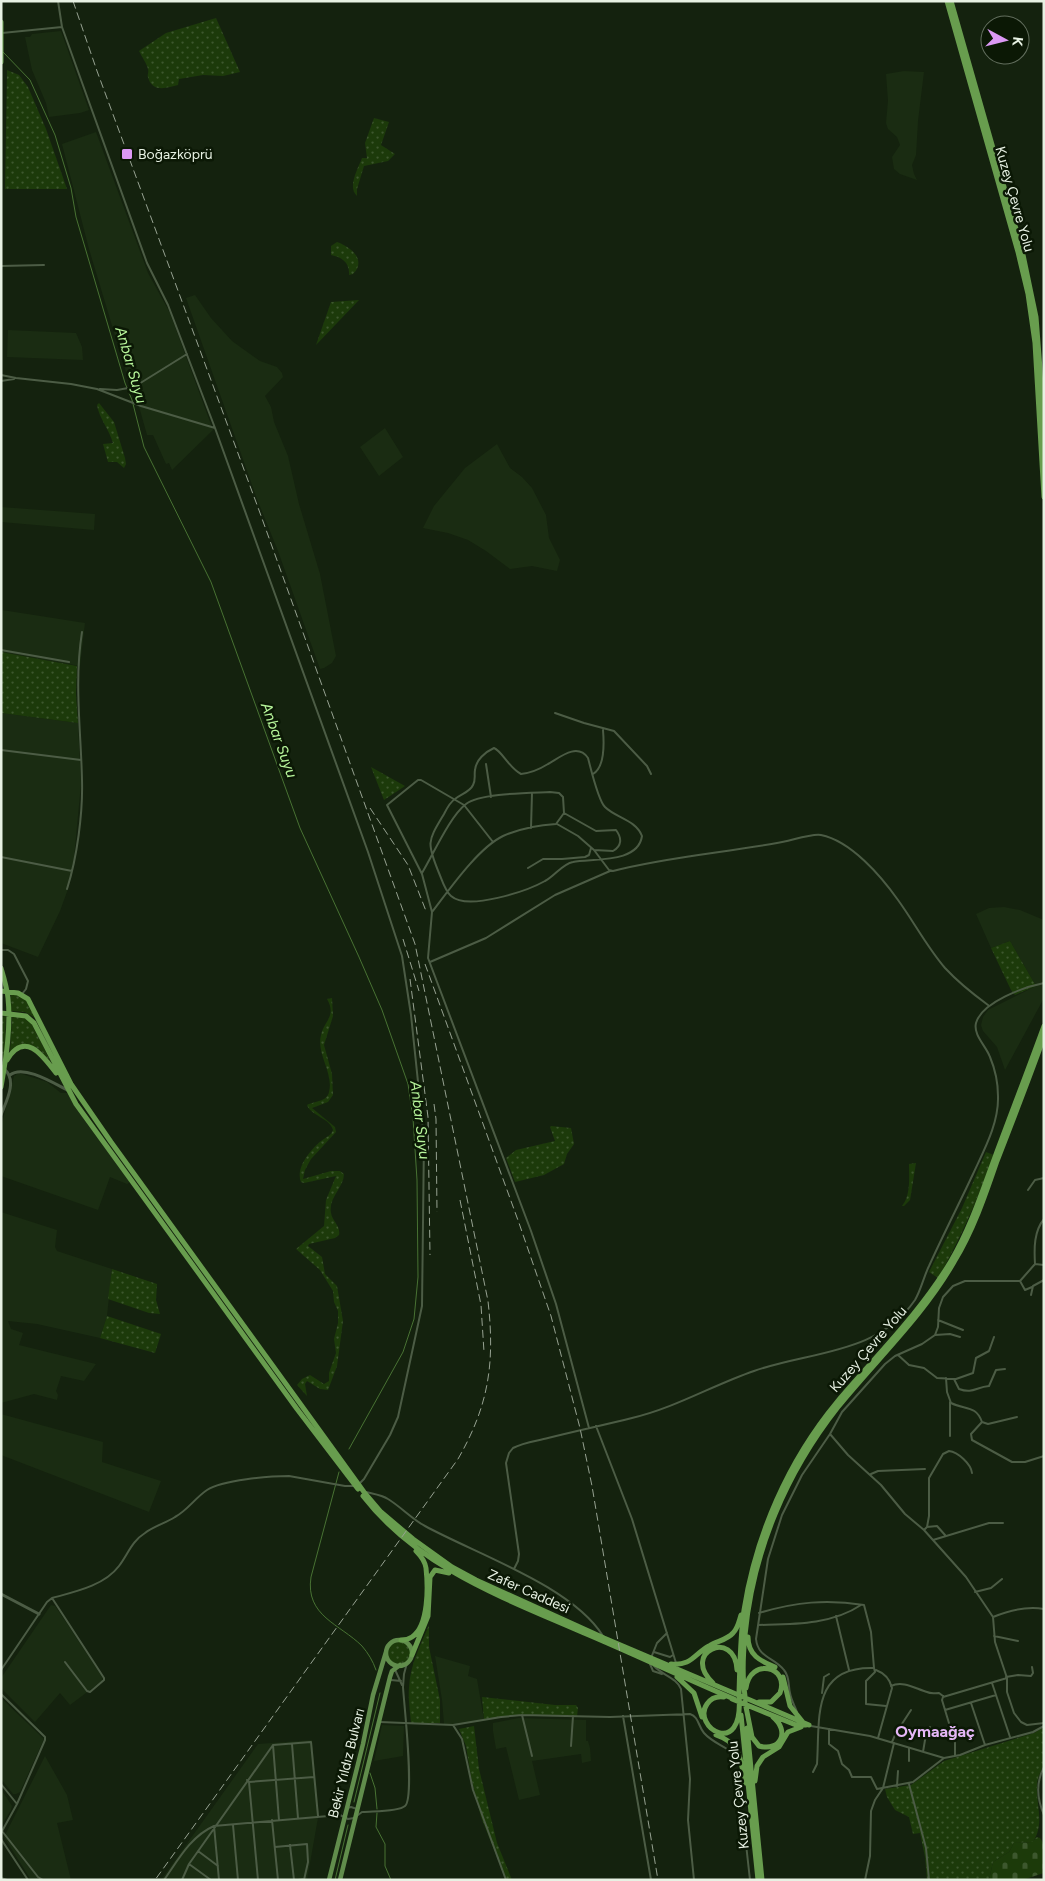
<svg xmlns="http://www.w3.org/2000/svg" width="1045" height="1881" viewBox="0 0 1045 1881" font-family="Figtree,sans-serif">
	<defs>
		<pattern id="grass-dots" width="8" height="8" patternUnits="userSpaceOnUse" patternTransform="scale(1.25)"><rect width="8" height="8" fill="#1c3a0a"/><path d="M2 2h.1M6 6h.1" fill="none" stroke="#3d572e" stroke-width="1.8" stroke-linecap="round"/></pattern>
		<pattern id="cemetery-stones" width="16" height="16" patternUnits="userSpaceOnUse" patternTransform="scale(1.25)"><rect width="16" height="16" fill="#1c3a0a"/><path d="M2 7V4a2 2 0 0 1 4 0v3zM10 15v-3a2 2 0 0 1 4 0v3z" fill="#3d572e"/></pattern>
	</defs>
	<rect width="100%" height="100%" fill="#14220e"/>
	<path fill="#1a2c12" d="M 61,31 L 89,110 L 80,113 L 49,117 L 46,103 L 32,70 L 25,37 L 30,37 L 32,34 Z
		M 904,71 L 924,72 L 918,121 L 916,155 L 912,165 L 914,174 L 917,180 L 900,174 L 894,169 L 892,157 L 900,145 L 897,137 L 888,129 L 886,123 L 888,101 L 886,74 Z
		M 96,132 L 148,273 L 170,313 L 213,430 L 172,470 L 169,463 L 166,464 L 153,435 L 147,435 L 140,410 L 129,382 L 89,249 L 62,144 Z
		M 195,295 L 211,318 L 232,341 L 260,361 L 277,367 L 282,373 L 283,377 L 265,396 L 271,407 L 274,422 L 288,456 L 299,504 L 320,574 L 336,656 L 332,663 L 324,668 L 320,669 L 278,551 L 257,499 L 210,366 L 186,298 Z
		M 8,330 L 76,333 L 82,347 L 83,360 L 7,357 Z
		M 385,428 L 403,457 L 379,476 L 360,447 Z
		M 497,444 L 510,468 L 522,477 L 532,488 L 546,515 L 549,538 L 560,560 L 557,571 L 532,566 L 510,569 L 486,551 L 468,540 L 448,533 L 423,528 L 434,506 L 465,468 Z
		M 1,507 L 95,514 L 94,530 L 1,522 Z
		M 2,610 L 85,623 L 80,666 L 1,652 Z
		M 1,713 L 78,723 L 81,784 L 74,858 L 68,889 L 60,911 L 38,957 L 1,943 Z
		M 1004,907 L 1020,910 L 1044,920 L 1044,998 L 1005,1070 L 997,1047 L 983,1031 L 981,1025 L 983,1017 L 988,1010 L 1036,986 L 1010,941 L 991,948 L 976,914 L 989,908 Z
		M 19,1073 L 47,1082 L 61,1093 L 69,1093 L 132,1181 L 127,1184 L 110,1177 L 98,1210 L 1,1176 L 2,1123 L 14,1076 Z
		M 1,1212 L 57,1230 L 55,1247 L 57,1251 L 112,1269 L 107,1316 L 100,1338 L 37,1324 L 8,1321 L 11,1329 L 23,1333 L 19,1345 L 96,1364 L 84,1381 L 61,1376 L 56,1391 L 58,1395 L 57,1400 L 34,1394 L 1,1403 Z
		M 1,1414 L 103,1442 L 102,1462 L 161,1481 L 149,1512 L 1,1455 Z
		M 51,1605 L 55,1606 L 62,1616 L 103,1678 L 102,1681 L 70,1705 L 60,1693 L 35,1722 L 1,1688 L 1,1678 Z
		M 435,1656 L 470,1666 L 468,1676 L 477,1679 L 484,1720 L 452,1725 L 444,1724 L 442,1700 Z
		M 1,1698 L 44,1739 L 20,1792 L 16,1794 L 13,1794 L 1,1779 Z
		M 519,1718 L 586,1720 L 586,1741 L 588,1741 L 590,1748 L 591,1761 L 582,1763 L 581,1754 L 532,1761 L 540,1795 L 519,1800 L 506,1747 L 496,1749 L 493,1731 L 493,1723 Z
		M 382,1725 L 404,1726 L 403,1756 L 374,1761 Z
		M 312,1740 L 319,1812 L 307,1880 L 161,1880 L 258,1744 Z
		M 45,1756 L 67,1795 L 73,1820 L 57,1823 L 71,1880 L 31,1880 L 4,1837 Z
		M 1,1789 L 12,1806 L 11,1810 L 1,1826 Z"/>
	<path fill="url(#grass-dots)" d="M 216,18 L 240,72 L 223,76 L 203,75 L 179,79 L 178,85 C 167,88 152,93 148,77 C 147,75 149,72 148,69 C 147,64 142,57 139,51 L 166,33 Z
		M 7,70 L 19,75 L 28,87 L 46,129 L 67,189 L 5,189 Z
		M 374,118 L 389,122 L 381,145 L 395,154 L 388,161 L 364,166 L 357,189 L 357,196 C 347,187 358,169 362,158 L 367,158 L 365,143 Z
		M 337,242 C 351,247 367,260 353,274 L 349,275 C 350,263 342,257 331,255 L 331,246 Z
		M 359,300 L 316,345 L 331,302 Z
		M 99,403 L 114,422 L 125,458 L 126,464 L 124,468 L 117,462 L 108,462 L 103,444 L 113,443 C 109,429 99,418 97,405 Z
		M 1,652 L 77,666 L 76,694 L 78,723 L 1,713 Z
		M 371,767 L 405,786 L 384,800 Z
		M 1010,941 L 1036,986 L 1015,995 L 1011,990 L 991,948 Z
		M 11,994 C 26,994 30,1007 37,1019 L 25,1012 L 11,1011 Z
		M 332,998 L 333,1016 L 324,1045 L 332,1074 L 333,1095 L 328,1102 L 312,1108 L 335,1127 L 336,1132 L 311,1159 L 305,1170 L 303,1179 L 331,1171 L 340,1171 L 344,1174 C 344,1187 328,1198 331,1213 C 332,1221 341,1226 339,1235 L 335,1238 L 309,1244 L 308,1246 L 322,1257 L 325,1274 L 337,1286 L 343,1321 L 337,1366 L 328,1390 L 320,1389 L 307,1381 L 305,1384 L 307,1396 L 297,1385 L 302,1379 L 310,1375 L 324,1384 L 329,1381 L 329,1373 L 336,1353 L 334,1339 L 338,1323 L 338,1311 L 334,1302 L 333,1291 L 320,1270 L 296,1249 L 324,1226 L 326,1200 L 336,1176 L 304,1183 L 301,1182 C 295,1168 311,1149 321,1141 C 326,1137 331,1136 333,1130 C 330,1118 311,1116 307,1105 C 314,1101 327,1102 329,1092 C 334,1073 316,1054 321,1035 C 324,1021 337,1016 327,999 Z
		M 6,1016 L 5,1048 L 1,1073 L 1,1017 Z
		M 21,1016 L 30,1021 L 52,1064 C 40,1048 30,1037 10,1052 L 12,1017 Z
		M 551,1126 L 571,1128 L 574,1144 L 567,1154 L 564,1164 L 544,1175 L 515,1182 L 506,1158 L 516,1150 L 555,1141 L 550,1127 Z
		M 986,1152 L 994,1155 C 977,1200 962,1236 938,1278 L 929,1272 L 962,1208 Z
		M 916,1163 L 910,1200 L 904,1206 L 902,1206 C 911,1195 909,1177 909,1164 Z
		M 112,1269 L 157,1284 L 156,1300 L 160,1314 L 149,1313 L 108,1299 Z
		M 107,1316 L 161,1334 L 155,1353 L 100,1338 Z
		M 429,1625 L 429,1647 L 440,1700 L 440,1723 L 411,1723 C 410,1711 408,1699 409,1688 C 410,1665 420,1646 429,1625 Z
		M388 1653a11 11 0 1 1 22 0a11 11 0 1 1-22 0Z
		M 482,1697 L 555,1705 L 576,1705 L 578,1708 L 577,1716 L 515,1715 L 484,1720 Z
		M 474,1726 L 479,1769 L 497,1843 L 512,1880 L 506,1880 L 481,1817 L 471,1777 L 466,1746 L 459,1729 Z
		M 1044,1727 C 1044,1738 1045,1752 1044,1763 C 1042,1771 1037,1777 1037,1785 C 1036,1807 1045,1823 1033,1842 L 1014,1843 L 1009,1852 L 993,1862 L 989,1880 L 927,1880 L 925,1857 L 920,1833 L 913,1834 L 909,1817 L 895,1810 L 887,1797 L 885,1789 L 911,1785 L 944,1761 L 1034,1733 Z"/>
	<path fill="url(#cemetery-stones)" d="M 1037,1837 L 1040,1838 L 1044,1844 L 1044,1873 L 1022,1880 L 989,1880 L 993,1862 L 1009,1852 L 1014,1843 L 1032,1842 Z"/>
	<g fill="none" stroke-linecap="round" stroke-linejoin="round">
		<path stroke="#487233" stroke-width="1" d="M 3,52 L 30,80 L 55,135 L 71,188 L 76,217 L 125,383 L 132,400 L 144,447 L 211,582 L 300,828 L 359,957 L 382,1010 L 408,1084 L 413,1118 L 417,1180 L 418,1277 L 414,1319 L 403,1352 L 349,1449
			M 339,1472 L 311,1577 C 305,1616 340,1624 362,1646 C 368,1653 373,1661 376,1670
			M 370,1773 L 375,1788 L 377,1809
			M 354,1802 L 380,1693
			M 377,1813 L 376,1827 L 385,1844 L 385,1866 L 391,1880
			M 335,1880 L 348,1825"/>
		<path stroke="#4c5c45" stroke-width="2" d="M 58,1 L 62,27
			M 1,266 L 44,265
			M 1,375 L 16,378 L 71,384 L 97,389 L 141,406 L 215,428 L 168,305 L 147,263 L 62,27 L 2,33
			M 1,381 L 14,379
			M 100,389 L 117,390 L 134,387 L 187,354
			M 215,428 L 368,852 L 402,956 L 411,1015 L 424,1139 L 422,1306 L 398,1417 L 390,1435 L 364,1479 L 360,1483
			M 1,650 L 69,662
			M 555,713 L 584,723 L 614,731 L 647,766 L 651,774
			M 494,748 C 502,751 509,768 521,774 C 530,773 540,769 548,764 C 559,758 577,742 588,758 C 591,769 598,800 605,807 C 616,818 636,820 642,836 C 638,864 592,858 573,862 C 562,864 555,876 545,881 C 527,891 468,911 451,896 C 445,891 442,880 439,873 C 426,842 428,841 444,814 C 447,808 450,802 455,799 C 461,794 470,792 473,785 C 476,780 474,775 475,770 C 476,760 485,752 494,748 Z
			M 1,750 L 81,760
			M 486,764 L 491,797
			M 593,774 C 605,767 604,742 603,730
			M 557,824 L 578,836 L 594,850 L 613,851 C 622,846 622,838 616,830 L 596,831 L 564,813
			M 531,828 L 532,793
			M 493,842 L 464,805 L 421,780 L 418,780 L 387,805 L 422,874 L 432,912 L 428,958 L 531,1231 L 556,1304 L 589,1428
			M 594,850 L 609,870 L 613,871 C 667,857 722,853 777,843 C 788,842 811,833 821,835 C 851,841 881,876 898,900 C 914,922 927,947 945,968 C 958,982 973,994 988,1005
			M 1,857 L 72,871
			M 528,868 L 543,859 L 562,859 L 585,857 L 589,855 L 591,848
			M 422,873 C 433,855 450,816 466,804 C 480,793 530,793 550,792 L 559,793 L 563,797 L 564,813 L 556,824 C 539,825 519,829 503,836 C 478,848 449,890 432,912
			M 67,889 C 77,858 83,813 82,780 C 81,731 74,682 82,632
			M 1,950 L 8,950 L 14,954 L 28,981 L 26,989 L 22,994
			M 430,962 L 486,938 L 555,895 L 610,871
			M 1028,1190 L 1035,1180 L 1044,1178
			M 1035,1264 L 1044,1265
			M 1020,1281 L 1035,1264 C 1034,1248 1034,1231 1044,1219
			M 1020,1281 L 1025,1290 L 1032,1287
			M 1031,1295 L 1033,1286 L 1044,1280
			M 938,1320 L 963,1330
			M 935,1335 L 950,1334 L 960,1337
			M 898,1355 L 909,1365 L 924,1368 L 937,1378 L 956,1379 L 973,1373 L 976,1358 L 989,1351 L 994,1337
			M 946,1378 L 947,1392 L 951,1403 C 965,1410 976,1405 982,1422 L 971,1434 L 972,1440 L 1012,1462 L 1025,1462 L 1044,1456
			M 954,1379 L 959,1389 C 973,1394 976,1387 989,1386 L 996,1370 L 1005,1369
			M 950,1402 L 950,1436
			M 982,1422 L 988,1424 L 1017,1417
			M 596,1426 L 632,1519 L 676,1663
			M 830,1434 L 848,1455 L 881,1485 L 905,1514 L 924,1530 L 966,1577 L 993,1617 L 995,1642 L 1007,1678 L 1007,1692 L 1014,1713 L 1021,1722 L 1027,1725 L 1044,1723
			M 871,1474 L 878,1471 L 925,1469
			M 366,1492 C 374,1494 382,1495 388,1499 C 401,1507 412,1519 425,1526 C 476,1554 572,1586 603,1636
			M 927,1527 L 937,1526 L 945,1535
			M 924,1530 L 927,1527 L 929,1516 L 929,1478 L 943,1454 L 949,1451 C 958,1452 971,1464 972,1473
			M 933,1540 L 989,1523 L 1003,1523
			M 514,1569 L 518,1561 L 519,1554 L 506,1463 L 509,1453 L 513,1448 C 524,1442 537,1441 548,1438 C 576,1431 604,1425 632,1418 C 675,1408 713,1385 754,1371 C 810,1351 877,1355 915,1300 C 921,1290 924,1276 929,1266 C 943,1235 959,1204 973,1174 C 984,1150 999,1123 998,1096 C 998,1083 995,1069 990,1057 C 986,1046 973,1035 976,1023 C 982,1002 1024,987 1044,983
			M 975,1592 L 991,1588 L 1002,1579
			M 52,1598 L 104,1678 L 104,1680 L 90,1692 L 87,1691 L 65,1662
			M 759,1613 C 796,1602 826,1599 864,1605 L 871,1632 L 874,1668
			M 836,1616 L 849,1670
			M 993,1617 C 1010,1610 1026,1606 1044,1609
			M 758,1625 C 793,1624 831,1625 861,1605
			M 994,1636 L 1018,1641
			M 654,1652 L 670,1657 L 673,1655
			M 651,1658 L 657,1643 L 667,1633
			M 392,1663 L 402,1685
			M 650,1664 L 653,1671 L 662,1674
			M 654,1666 C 662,1675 677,1678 681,1689 L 690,1779 L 688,1820 L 694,1880
			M 1,1670 L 47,1602 L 52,1598 C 74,1592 104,1586 119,1566 C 128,1554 132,1541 145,1533 C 154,1526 166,1523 175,1517 C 188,1510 195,1498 207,1490 C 222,1480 270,1476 289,1476 L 345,1486 L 354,1486
			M 876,1670 C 884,1673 890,1679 892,1688 L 878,1738
			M 1006,1677 L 1018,1675 L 1031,1676 L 1033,1673 L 1032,1667
			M 391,1680 L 401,1681
			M 992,1683 L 1010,1737
			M 891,1686 C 903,1680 916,1689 927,1692 C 931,1694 934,1693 939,1693 L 943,1696
			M 822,1693 L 824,1677 L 829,1674
			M 1,1694 L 45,1737 L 45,1740 L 17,1804 L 1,1833
			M 971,1703 L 985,1745
			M 945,1710 L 996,1695
			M 797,1712 C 795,1706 791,1700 790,1693 C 788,1685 790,1677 784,1670 C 774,1657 758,1658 756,1639 L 768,1559 L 782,1515 L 802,1475 L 830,1434 L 842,1412 L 885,1364 L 895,1356 L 922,1344 L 935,1335 L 938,1327 L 939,1308 L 943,1297 L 953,1286 L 965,1281 L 1020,1281
			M 522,1715 L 532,1756
			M 623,1716 L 651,1880
			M 380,1722 L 453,1725 L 501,1717 L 522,1715 L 610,1717 L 690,1714 C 699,1717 698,1726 704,1733 C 710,1740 719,1744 727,1749
			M 453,1725 L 462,1739 L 473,1790 L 506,1880
			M 811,1726 L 870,1736 L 944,1758 L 960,1755 L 985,1745 L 1033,1732 L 1044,1726
			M 829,1729 L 829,1744 L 838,1751 L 842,1764 L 849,1770 L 852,1777 L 871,1777 L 877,1789 L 913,1782 L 944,1758
			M 892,1742 L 896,1733 L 911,1710
			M 292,1744 L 298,1818
			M 273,1745 L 279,1820
			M 571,1746 L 573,1716
			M 923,1752 L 926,1734 L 930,1727
			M 955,1755 L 955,1743 L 942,1700 L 943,1697 L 1007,1678
			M 909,1761 L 909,1748
			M 1044,1767 C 1036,1782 1037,1799 1044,1815
			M 813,1772 L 817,1764 C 820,1718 811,1666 874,1668 L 875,1672 L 866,1681 L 866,1704 L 886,1706
			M 247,1780 L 249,1782 L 258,1880
			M 249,1782 L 314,1777
			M 1,1784 L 17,1804
			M 909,1784 L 926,1848 L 929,1880
			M 897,1786 L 898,1771
			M 347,1808 L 351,1807 L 357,1809
			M 363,1812 C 373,1811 398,1812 405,1806 C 415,1798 404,1705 403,1687 L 404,1674 L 407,1663
			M 358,1815 L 362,1812
			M 272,1820 L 278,1880
			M 233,1825 L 238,1880
			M 214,1826 L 219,1880
			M 2,1831 L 38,1877 L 43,1880
			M 745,1835 L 750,1880
			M 1,1839 L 28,1880
			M 290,1845 L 294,1880
			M 275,1847 L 307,1844 L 308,1862 L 304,1880
			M 198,1851 L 218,1866
			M 189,1864 L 211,1880
			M 1,1878 L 7,1880
			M 164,1880 C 178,1860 191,1836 214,1826 L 340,1815 L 348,1819 L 354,1818
			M 182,1880 L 189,1864 L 273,1745 L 311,1742 L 318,1816
			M 298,1880 L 304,1879
			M 865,1880 L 870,1856 L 871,1811 L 875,1800 L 883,1788 L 894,1743"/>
		<path stroke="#4c5c45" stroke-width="3" d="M 10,1075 C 24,1064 55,1084 69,1091
			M 1,1115 C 6,1102 18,1080 4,1069
			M 1,1594 L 39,1614"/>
		<path stroke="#618d4c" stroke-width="4.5" d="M386 1653a13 13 0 1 1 26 0a13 13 0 1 1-26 0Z
			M 329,1880 L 363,1744 L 373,1695 L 386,1652
			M 340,1880 L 390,1677 L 392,1671 L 400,1665"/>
		<path stroke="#689d4e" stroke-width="5" d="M 947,1 L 1018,252 L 1028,294 L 1035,343 L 1044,497
			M 951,1 L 1022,250 L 1036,317 L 1040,369 L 1044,442
			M 1,22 L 1,62
			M 1,968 C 4,978 7,988 8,998 C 11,1027 6,1059 1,1087
			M 1,991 L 18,993 L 28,999 L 71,1084 L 111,1142 L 364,1492 L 381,1512 L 413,1539 L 452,1567 L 476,1580 L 604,1638 L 809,1725
			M 1,1013 L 26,1016 L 34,1023 L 76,1104 L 297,1409 L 358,1489
			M 7,1060 C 25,1030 43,1056 56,1073
			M 363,1496 C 419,1568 504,1598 584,1633 C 634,1654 684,1678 734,1699
			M 748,1637 C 748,1655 760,1661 775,1667
			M 401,1640 C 405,1640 409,1639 412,1637 C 429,1626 428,1586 426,1568 C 425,1561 421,1556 416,1551
			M 412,1655 L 428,1616 L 430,1577 L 435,1570 L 449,1573
			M 671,1664 C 692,1666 694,1654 709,1646 C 717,1641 727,1640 733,1633 C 738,1628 739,1621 741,1615
			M 677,1677 L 694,1693 L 702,1717
			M 783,1677 L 790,1706 L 802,1721
			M 713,1683 C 680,1652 735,1628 737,1670
			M 746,1688 C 750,1657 790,1666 780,1693 L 771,1702 L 759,1702
			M 739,1693 C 740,1665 740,1638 744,1610 C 756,1535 788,1461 837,1402 C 876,1356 920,1313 951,1261 C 970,1229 982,1192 995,1157 C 1011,1114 1028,1070 1044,1026
			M 745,1696 C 742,1676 743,1655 745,1635 C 753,1551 786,1473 838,1407 C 877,1359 923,1316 954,1262 C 973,1231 985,1196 997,1161 C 1013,1120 1029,1079 1044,1037
			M 724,1697 C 717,1696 711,1698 707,1704 C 691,1727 744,1760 739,1696
			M 732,1699 L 796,1725 L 806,1725
			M 745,1702 L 752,1737 L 759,1746 C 781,1752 790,1731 773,1717
			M 741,1715 L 758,1880
			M 747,1728 L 762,1880
			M 716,1735 C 742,1744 740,1759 745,1783
			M 755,1781 L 757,1766 L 763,1757 L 779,1747 L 788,1732 L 801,1727"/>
		<path stroke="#97a292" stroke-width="1" stroke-dasharray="8 4" stroke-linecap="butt" d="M 73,1 L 97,71 L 260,513 L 415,944 L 488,1301 C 495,1363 489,1405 458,1459 L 155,1880
			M 370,808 L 408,865 L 426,911
			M 403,939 L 419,991
			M 425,964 L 519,1223 L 551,1316 L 580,1428 L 592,1486 L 658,1880
			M 410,979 L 428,1117 L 430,1255
			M 434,1104 L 436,1119 L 437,1212
			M 460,1200 L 481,1305 L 484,1352"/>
	</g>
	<rect fill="#dc99f5" stroke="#0b1805" stroke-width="2" x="121" y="148" width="12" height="12" rx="2.5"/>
	<g text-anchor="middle" stroke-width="5" stroke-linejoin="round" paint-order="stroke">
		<g font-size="14" fill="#e7f1e3" stroke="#0b1805" text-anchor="start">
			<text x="138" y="159">Boğazköprü</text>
		</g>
		<g font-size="14" fill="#e7f1e3" stroke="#0b1805">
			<text transform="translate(1015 199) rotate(74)" y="5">Kuzey Çevre Yolu</text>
			<text transform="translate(868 1349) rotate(-49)" y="5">Kuzey Çevre Yolu</text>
			<text transform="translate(529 1591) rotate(24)" y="5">Zafer Caddesi</text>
			<text transform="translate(346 1763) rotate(-76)" y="5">Bekir Yıldız Bulvarı</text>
			<text transform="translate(738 1795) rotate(-96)" y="5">Kuzey Çevre Yolu</text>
		</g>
		<g font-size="15" font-style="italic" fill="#b6f49a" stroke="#0b1805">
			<text transform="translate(131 365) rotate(74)" y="5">Anbar Suyu</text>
			<text transform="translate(279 740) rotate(70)" y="5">Anbar Suyu</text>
			<text transform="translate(420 1120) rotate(83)" y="5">Anbar Suyu</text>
		</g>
		<g font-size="16" font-weight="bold" fill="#e5b7f7" stroke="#0b1805">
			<text x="935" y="1737">Oymaağaç</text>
		</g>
	</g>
	<rect width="1045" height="1881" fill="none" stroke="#e7f1e3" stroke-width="5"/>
	<g transform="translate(1005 40) rotate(97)"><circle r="24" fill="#0b1805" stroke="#636f5e"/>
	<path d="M0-4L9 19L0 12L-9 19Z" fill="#dc99f5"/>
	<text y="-8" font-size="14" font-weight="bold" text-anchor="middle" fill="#e7f1e3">K</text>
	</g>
</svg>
